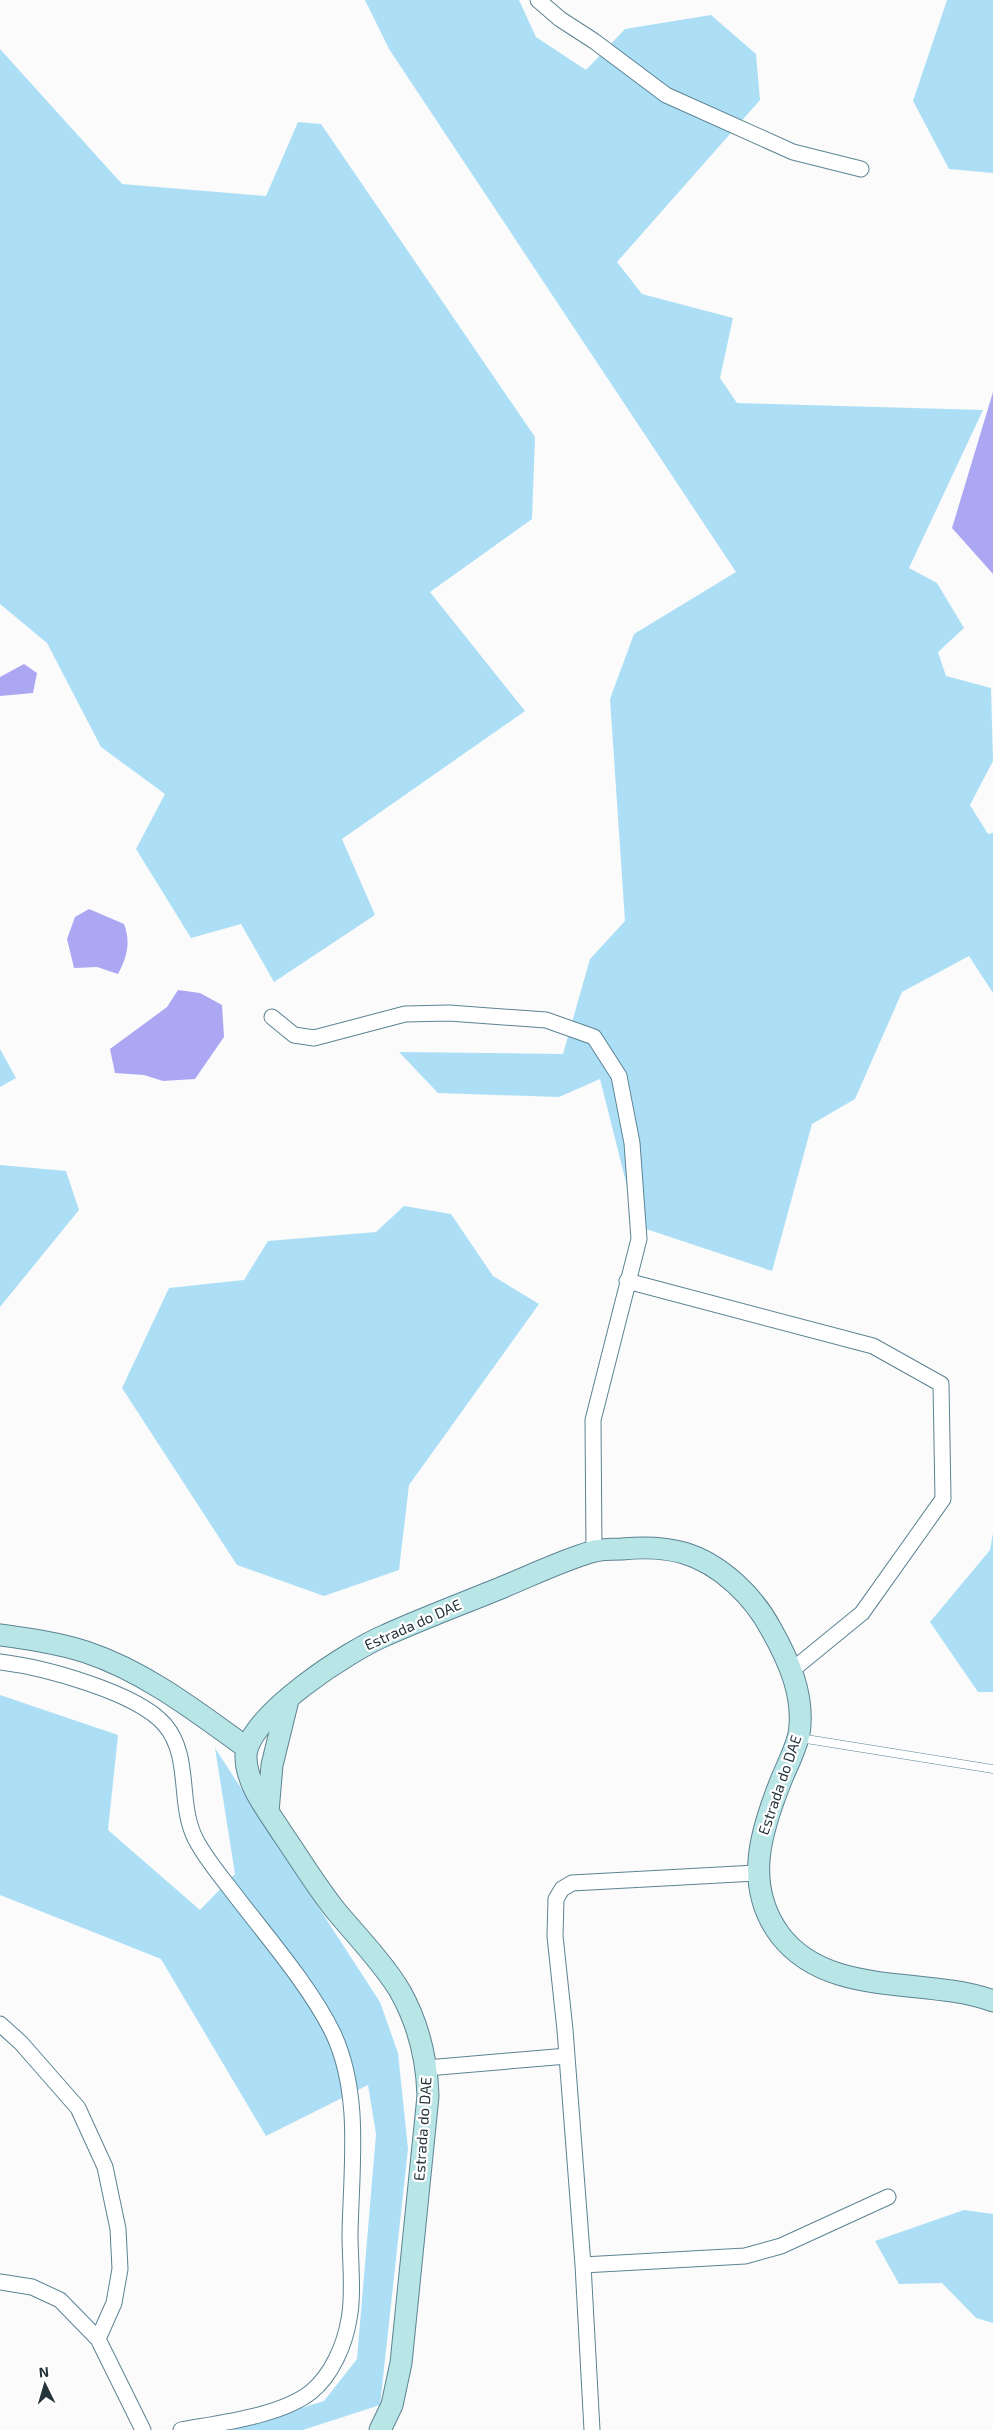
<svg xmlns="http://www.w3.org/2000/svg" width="993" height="2430" viewBox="0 0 993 2430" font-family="'Exo 2',sans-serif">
	<rect width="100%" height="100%" fill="#fbfbfb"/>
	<path fill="#acdff6" d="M 365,0 L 519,0 L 536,37 L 586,70 L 625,29 L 711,15 L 756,54 L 760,100 L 617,262 L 642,294 L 733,318 L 720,378 L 737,403 L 983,410 L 909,568 L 937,583 L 964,628 L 938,652 L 946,676 L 991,688 L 993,761 L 970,805 L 988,834 L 993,833 L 993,993 L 969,956 L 902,992 L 855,1099 L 812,1124 L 772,1271 L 637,1226 L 600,1079 L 559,1097 L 438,1093 L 399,1052 L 563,1054 L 590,959 L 625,921 L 610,699 L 634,634 L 736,572 L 389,49 Z
		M 947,0 L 993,0 L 993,173 L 949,169 L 913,101 Z
		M 0,49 L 122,184 L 266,196 L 298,122 L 321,124 L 535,437 L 532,519 L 430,592 L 525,711 L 342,839 L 375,915 L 274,982 L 241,924 L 191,938 L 136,849 L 165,794 L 101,747 L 47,643 L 0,604 Z
		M 0,1049 L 16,1078 L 0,1087 Z
		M 0,1165 L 66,1171 L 79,1210 L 0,1307 Z
		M 404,1206 L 451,1214 L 493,1276 L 539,1304 L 409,1485 L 399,1570 L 324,1596 L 237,1565 L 122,1388 L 169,1288 L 244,1280 L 268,1241 L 376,1232 Z
		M 993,1533 L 993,1692 L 978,1692 L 930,1622 L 990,1550 Z
		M 0,1695 L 118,1735 L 108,1830 L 200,1910 L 235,1874 L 215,1748 L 380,2002 L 398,2053 L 408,2149 L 380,2405 L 303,2430 L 231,2430 L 324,2401 L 357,2359 L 376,2134 L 368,2085 L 266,2136 L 161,1959 L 0,1895 Z
		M 964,2210 L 993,2214 L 993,2323 L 976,2318 L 942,2283 L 899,2284 L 875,2241 Z"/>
	<path fill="#aca7f3" d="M 993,392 L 993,574 L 952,528 Z
		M 24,664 L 37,673 L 33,693 L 0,696 L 0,677 Z
		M 89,909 L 124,924 C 131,942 127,958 118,974 L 97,967 L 74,968 L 67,939 L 75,917 Z
		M 178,990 L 200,993 L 222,1005 L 224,1037 L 195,1079 L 163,1081 L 144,1075 L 115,1073 L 110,1049 L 167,1007 Z"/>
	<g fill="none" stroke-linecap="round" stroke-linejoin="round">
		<g stroke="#5c8393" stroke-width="9">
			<path id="lane" d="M 800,1738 L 993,1769"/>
		</g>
		<g stroke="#5c8393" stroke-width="17">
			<path id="street" d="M 538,0 L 560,19 L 594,41 L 666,95 L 793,152 L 861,169
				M 272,1017 L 294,1035 L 314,1038 L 405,1014 L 449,1013 L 546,1020 L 594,1037 L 619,1076 L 632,1143 L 639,1239 L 593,1420 L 594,1550
				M 627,1281 L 873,1346 L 941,1384 L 943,1499 L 862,1613 L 791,1671
				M 0,1662 C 42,1667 137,1692 165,1725 C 192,1757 177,1804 196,1840 C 205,1857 217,1872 229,1887 C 262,1931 309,1984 333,2033 C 362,2095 351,2168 350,2235 C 350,2259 354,2295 349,2319 C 345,2344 332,2375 311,2392 C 281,2416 219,2423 181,2430
				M 756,1873 L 572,1883 L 562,1889 L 556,1899 L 555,1936 L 565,2030 L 583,2265 L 745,2256 L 781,2246 L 888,2197
				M 0,2024 L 21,2043 L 78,2108 L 105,2167 L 118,2229 L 120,2269 L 114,2303 L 98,2339
				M 427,2068 L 567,2056
				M 583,2265 L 592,2430
				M 0,2282 L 32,2287 L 60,2300 L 98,2339 L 143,2430"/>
		</g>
		<g stroke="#5c8393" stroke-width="23">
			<path id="secondary" d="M 0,1635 C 29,1639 58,1643 86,1652 C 146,1672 197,1712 247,1748
				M 268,1812 L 272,1765 L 288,1700
				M 380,2430 L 392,2405 L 401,2363 L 428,2096 C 427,2059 418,2023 400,1991 C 384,1964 356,1935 336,1911 C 316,1886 300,1859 282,1833 C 268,1811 245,1783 246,1755 C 249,1715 350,1650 386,1635 C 424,1618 464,1603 503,1587 C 532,1575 561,1561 591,1552 C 600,1549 612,1549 622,1549 C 643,1547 664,1547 684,1553 C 721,1564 754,1597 771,1629 C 789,1661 805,1696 799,1734 C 796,1748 788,1764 782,1778 C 761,1830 743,1885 780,1935 C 829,1999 925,1976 993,2001"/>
		</g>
		<use href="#lane" stroke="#fff" stroke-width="8"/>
		<use href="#street" stroke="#fff" stroke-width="15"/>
		<use href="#secondary" stroke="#b8e5e6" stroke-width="21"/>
	</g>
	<g text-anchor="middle" stroke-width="4.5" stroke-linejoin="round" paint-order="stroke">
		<g font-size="15" fill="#24343b" stroke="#fff">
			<text transform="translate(413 1625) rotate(-24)" y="5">Estrada do DAE</text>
			<text transform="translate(780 1785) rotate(-71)" y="5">Estrada do DAE</text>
			<text transform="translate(423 2129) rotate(-86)" y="5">Estrada do DAE</text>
		</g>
	</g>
	<g transform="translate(45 2385) rotate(355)" stroke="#ffffff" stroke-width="4" paint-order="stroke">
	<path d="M0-4L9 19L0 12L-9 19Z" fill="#24343b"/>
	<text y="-8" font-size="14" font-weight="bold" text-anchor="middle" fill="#24343b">N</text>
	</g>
</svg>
